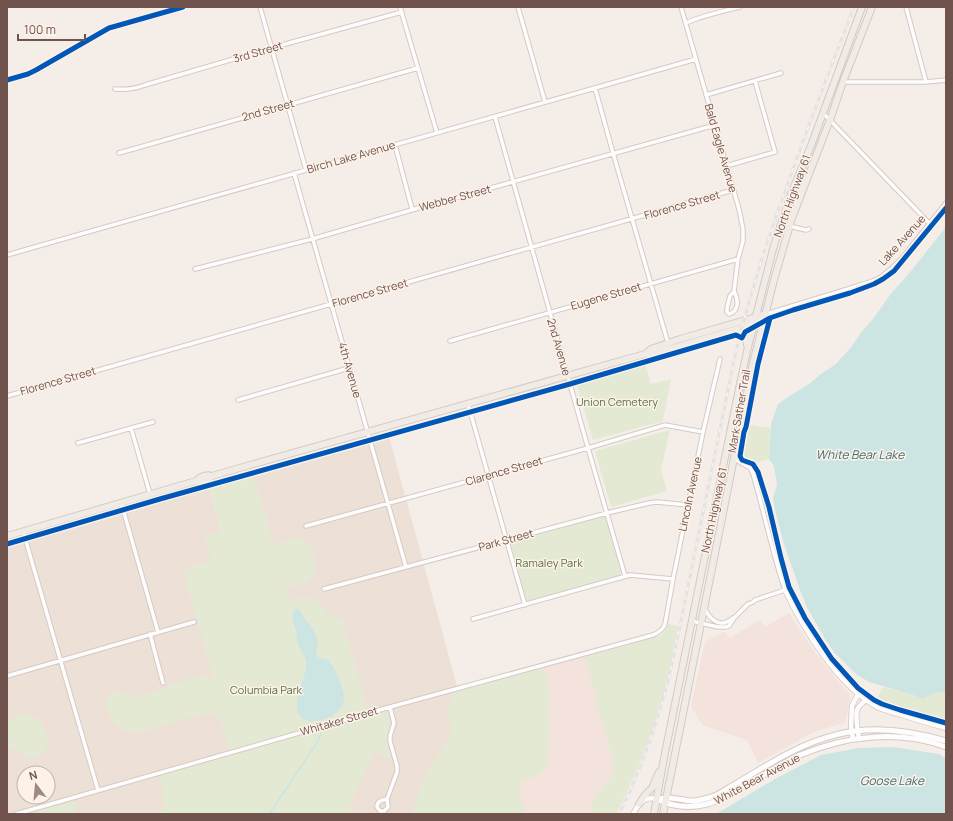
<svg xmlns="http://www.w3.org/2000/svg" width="953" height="821" viewBox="0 0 953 821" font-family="Manrope,sans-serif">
	<rect width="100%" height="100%" fill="#f5eee8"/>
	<path fill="#ede0d6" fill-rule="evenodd" d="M 388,433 L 458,690 L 441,814 L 350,814 L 325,727 L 160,775 L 171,814 L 76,814 L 72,800 L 22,814 L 7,814 L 7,542 L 208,484 L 221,531 L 211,561 L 183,570 L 324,723 L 252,471 ZM 24,773 L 48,773 L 48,797 L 24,797 Z"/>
	<path fill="#f4e2dc" d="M 789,613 L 812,648 L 831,673 L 850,695 L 848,711 L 845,723 L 816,731 L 758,763 L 747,740 L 702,725 L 691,706 L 705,642 L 723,632 L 725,632 L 730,638 L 760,620 L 765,627 Z
		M 604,651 L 636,771 L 616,814 L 495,814 L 494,680 L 555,663 L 576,659 Z"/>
	<path fill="#e4e9d4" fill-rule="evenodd" d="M 645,362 L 651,384 L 671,379 L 663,421 L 593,440 L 576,382 Z
		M 746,424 L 771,428 L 769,459 L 752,464 L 740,460 C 737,452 743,432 746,424 Z
		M 670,430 L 661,470 L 667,491 L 611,507 L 595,451 Z
		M 252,471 L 274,547 C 282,542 300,533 308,542 C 312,546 313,552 314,557 C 319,578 305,586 285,586 L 289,600 C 295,599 302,597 308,597 C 328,599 320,619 342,619 L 368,711 L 229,751 C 226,742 223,719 215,715 C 208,711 198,715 191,717 C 181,720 172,723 162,726 C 142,732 123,740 111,717 C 109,714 107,710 106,706 C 105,698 111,688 120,691 C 121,691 125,693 125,694 C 130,696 135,696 140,696 C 161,692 193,671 213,677 L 183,570 L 211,561 L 204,536 L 221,531 L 208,484 ZM 299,609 C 304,618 314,629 317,638 C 319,644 314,652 317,656 C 319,658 323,657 325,659 C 327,661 330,664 332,666 C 339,674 348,699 341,709 C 338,712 335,714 331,717 Z
		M 605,515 L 622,575 L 527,602 L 510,541 Z
		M 668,624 L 678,626 C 672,657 666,688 656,718 C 645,751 632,783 616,814 L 591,814 C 591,806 593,799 598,793 C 609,778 617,777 612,756 L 598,709 L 593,686 L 585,657 L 659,636 C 664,633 667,629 668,624 Z
		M 543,666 C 545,674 548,682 549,690 C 550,697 549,705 549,712 C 549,726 551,758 544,770 C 537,779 525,776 519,787 L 520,794 L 527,814 L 412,814 C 417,798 422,782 430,768 C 436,756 449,747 451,734 C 452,725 447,717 448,709 C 449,701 454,702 452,692 Z
		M 883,687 L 913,695 L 923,698 L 935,693 L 946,692 L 946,728 L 873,705 Z
		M 383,711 L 387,711 C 395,722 387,728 387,739 C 387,746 390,752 392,759 C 386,756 379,751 373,755 L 351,802 L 350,808 L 350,814 L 152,814 L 162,811 C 168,804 161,784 159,775 Z
		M 26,714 C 35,716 41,720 45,729 C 48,739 51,751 39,756 C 36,757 33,758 30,757 C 19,754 22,747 7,750 L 7,721 L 16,716 Z
		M 73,799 L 78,814 L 22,814 L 72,800 Z"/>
	<path fill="#cce5e3" d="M 946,227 L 946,692 L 935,693 L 923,699 L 913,695 L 869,682 L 856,674 L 834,652 L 825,639 L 807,607 L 800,590 L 784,544 L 776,514 L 773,498 L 777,485 L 774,466 L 769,459 L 771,428 L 771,424 L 778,404 L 788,397 L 809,384 L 821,374 L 836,364 L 852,346 L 860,334 L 873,319 L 890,295 L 911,271 Z
		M 297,608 L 300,610 C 304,620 316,631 318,641 C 319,646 314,652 317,656 C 319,659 325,658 328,660 C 335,667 343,686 344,696 C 346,717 308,730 299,715 C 293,704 300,688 304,677 C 305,672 307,667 306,662 C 305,656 301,651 299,646 C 297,641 297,636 296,631 C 295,626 292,621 292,616 C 292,612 294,610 297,608 Z
		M 893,747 L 939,754 L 946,758 L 946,814 L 716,814 L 775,779 L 821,755 L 858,748 Z"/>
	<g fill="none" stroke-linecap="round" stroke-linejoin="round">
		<path stroke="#cce5e3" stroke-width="1.5" d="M 269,814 L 315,746 L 321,734"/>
		<g stroke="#d3cac6" stroke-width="5.5">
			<path id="minor" d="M 260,7 L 306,170
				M 400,7 L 437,133
				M 518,7 L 545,102
				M 681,7 L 739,209 L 743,229 L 743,241 L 738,259 L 734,291 L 730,296 L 727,308 L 727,312 L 729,314 C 740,311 738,299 734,291
				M 906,7 L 926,82
				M 686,23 C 701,16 723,11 740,7
				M 843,82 L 926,82 L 946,80
				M 595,88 L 613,153 L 668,343
				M 115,89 C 126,90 135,89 145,85 L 271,48 L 402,12
				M 706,95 L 781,73
				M 823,113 L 930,224
				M 495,117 L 588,448 L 625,576
				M 395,145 L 412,209
				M 119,153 L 418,68
				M 726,166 L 775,152 L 755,81
				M 294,173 L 406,567
				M 789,226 L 806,230 L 809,229
				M 7,255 L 595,88 L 696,59
				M 195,269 L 312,239 L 422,207 L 441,202 L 715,125
				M 766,314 L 848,289 L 873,281 L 881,277 L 892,268 L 902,258 L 946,203
				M 450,341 L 738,259
				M 7,396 L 733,190
				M 238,400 L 349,368
				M 468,404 L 525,605
				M 131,428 L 150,494
				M 78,443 L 153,422
				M 121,502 L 158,632
				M 306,526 L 588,448 L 665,425 L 703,432
				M 23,531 L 98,790
				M 324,589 L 607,513 L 649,503 L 657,502 L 688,505
				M 705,609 C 708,616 715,624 724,623 C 727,622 731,620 733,618
				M 473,619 L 630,575 L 673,579
				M 692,621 L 718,627 L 726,627 L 729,626 L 734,618 L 748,604 L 753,602 L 755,600 L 785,590 C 774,558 767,525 758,492 C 756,486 754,473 750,468 C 747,465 739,463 734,458
				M 150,634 L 163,683
				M 7,676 L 194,622
				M 387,799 C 382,800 377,801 377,807 L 380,811 L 384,811 L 388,807 L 387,799 L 397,772 L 397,766 L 390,741 L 390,736 L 394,723 L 390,707
				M 16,814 L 390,707 L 653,635 C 658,633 663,630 665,624 L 673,579 L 703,432 L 720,359"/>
		</g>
		<g stroke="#d3cac6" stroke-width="6">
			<path id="tertiary" d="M 7,80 L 28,74 L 36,70 L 109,28 L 183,7
				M 785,590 C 804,630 839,688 879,708 C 886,711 894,713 902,715 C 917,720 931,724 946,728
				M 853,739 L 851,726 L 852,706 L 858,694
				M 859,739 C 858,731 855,717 857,710 C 859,705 863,703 866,700
				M 633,814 C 639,803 644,796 657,799"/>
		</g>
		<g stroke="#d4cac5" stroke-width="7">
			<path id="secondary" d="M 657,799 C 660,799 663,798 666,798 C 675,797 684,801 693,801 C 698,801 703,799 708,798 C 717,796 725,790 732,786 C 746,778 758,770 771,763 C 831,727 879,721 946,741
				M 657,799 C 676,809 701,809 720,799 C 735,790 750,782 765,774 C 777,768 788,760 800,755 C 846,736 899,729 946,747"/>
		</g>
		<g stroke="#d3c9c6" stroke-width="8">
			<path id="primary" d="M 732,331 C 742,333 746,334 747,345
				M 645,354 L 651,349 L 680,339 L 766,314
				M 196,481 C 201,476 206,474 212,476
				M 7,536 L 196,481 C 203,483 208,481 212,476 L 250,465 L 645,354 L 653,354 L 741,328 L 764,319
				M 639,804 L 645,795 L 652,788 L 659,772
				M 654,814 L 663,763 L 736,403 L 747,351 L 773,249 L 778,233 L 791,194 L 812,143 L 862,7
				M 663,814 L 753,363 L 774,280 L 792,218 L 830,120 L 843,82 L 872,7"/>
		</g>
		<use href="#minor" stroke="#fefcfc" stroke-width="3.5"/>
		<use href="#tertiary" stroke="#fefcfc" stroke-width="4.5"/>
		<use href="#secondary" stroke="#fefcfc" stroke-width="5"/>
		<use href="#primary" stroke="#f1ebe5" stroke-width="6"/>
		<g stroke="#e3e1e3" stroke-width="3">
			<path id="rail" d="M 619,814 C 645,763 662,710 674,655 L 735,356 C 751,287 774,221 798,155 C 816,106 835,56 854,7"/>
		</g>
		<use href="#rail" stroke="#fdf2e9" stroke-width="1.5" stroke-dasharray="4.5" stroke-linecap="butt"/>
		<g stroke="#fdf2e9" stroke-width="8">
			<path id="cycleway" d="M 7,80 L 28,74 L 36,70 L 109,28 L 183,7
				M 946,208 L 894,271 L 883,279 L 874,284 L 850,293 L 793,310 L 770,318 L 758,364 L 746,427 L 744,432 L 740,456 L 742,460 L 753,464 L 758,472 L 769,507 L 781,558 L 789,587 L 805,618 L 832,659 L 858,688 L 874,700 L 882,704 L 900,710 L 946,723
				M 7,544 L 160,499 L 570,384 L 736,335 L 742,338 L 745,332 L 770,318"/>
		</g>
		<use href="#cycleway" stroke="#0057b8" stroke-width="5"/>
	</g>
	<g text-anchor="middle" stroke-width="3" stroke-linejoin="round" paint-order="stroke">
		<g font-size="11" fill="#6f534c" stroke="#fdf2e9">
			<text transform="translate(258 52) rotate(-16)" y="4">3rd Street</text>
			<text transform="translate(268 110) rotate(-16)" y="4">2nd Street</text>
			<text transform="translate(721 148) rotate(74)" y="4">Bald Eagle Avenue</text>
			<text transform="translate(351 157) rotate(-16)" y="4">Birch Lake Avenue</text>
			<text transform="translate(792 196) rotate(-70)" y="4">North Highway 61</text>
			<text transform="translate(455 198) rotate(-15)" y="4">Webber Street</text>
			<text transform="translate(682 205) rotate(-16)" y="4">Florence Street</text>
			<text transform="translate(902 240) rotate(-48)" y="4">Lake Avenue</text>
			<text transform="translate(370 293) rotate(-16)" y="4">Florence Street</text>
			<text transform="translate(606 296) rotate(-16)" y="4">Eugene Street</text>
			<text transform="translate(559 347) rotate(74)" y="4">2nd Avenue</text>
			<text transform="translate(350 370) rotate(74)" y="4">4th Avenue</text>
			<text transform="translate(58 381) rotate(-16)" y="4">Florence Street</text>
			<text transform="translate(739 411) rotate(-80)" y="4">Mark Sather Trail</text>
			<text transform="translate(504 471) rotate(-16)" y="4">Clarence Street</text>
			<text transform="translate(690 494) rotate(-78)" y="4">Lincoln Avenue</text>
			<text transform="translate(714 510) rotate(-78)" y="4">North Highway 61</text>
			<text transform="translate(506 540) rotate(-15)" y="4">Park Street</text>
			<text transform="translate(339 721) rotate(-16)" y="4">Whitaker Street</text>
			<text transform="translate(757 779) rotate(-28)" y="4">White Bear Avenue</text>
		</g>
		<g font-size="11" fill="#5a7445" stroke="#fdf2e9">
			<text x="617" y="406">Union Cemetery</text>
			<text x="549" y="567">Ramaley Park</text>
			<text x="266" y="694">Columbia Park</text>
		</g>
		<g font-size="12" font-style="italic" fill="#427273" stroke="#fdf2e9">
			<text x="860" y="459">White Bear Lake</text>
			<text x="892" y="785">Goose Lake</text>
		</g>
	</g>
	<rect width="953" height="821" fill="none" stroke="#6f534c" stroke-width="16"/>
	<g transform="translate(36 785) rotate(344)"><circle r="19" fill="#fdf2e9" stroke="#c4b2aa"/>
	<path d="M0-3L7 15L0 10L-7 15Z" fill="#9e8983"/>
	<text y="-6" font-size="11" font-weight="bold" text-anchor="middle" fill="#6f534c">N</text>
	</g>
	<path d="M18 34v6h67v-6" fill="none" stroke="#6f534c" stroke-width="2"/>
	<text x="24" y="34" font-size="12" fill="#6f534c" stroke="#fdf2e9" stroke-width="3" paint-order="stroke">100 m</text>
</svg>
